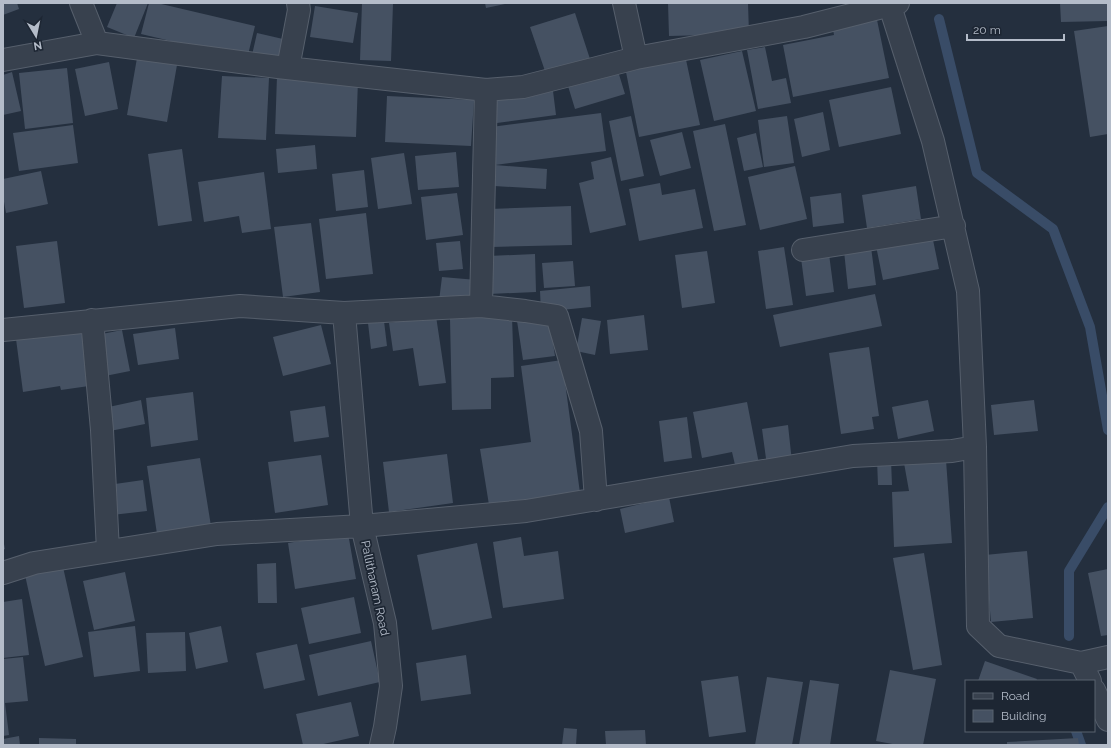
<svg xmlns="http://www.w3.org/2000/svg" width="1111" height="748" viewBox="0 0 1111 748" font-family="Raleway,sans-serif">
	<rect width="100%" height="100%" fill="#242f3e"/>
	<g fill="none" stroke-linecap="round" stroke-linejoin="round">
		<path stroke="#394c67" stroke-width="10" d="M 939,19 L 977,173 L 1053,229 L 1090,327 L 1108,430
			M 1069,636 L 1069,571 L 1108,507
			M 1076,731 L 1081,745"/>
	</g>
	<path fill="#455162" d="M 3,3 L 17,3 L 19,9 L 3,15 Z
		M 117,3 L 148,3 L 134,38 L 107,27 Z
		M 149,3 L 157,3 L 255,26 L 247,59 L 141,34 Z
		M 362,3 L 393,4 L 391,61 L 360,60 Z
		M 485,3 L 505,3 L 505,4 L 486,8 Z
		M 668,3 L 748,3 L 749,34 L 669,36 Z
		M 1060,3 L 1108,3 L 1108,21 L 1061,22 Z
		M 315,6 L 358,13 L 353,43 L 310,37 Z
		M 575,13 L 590,59 L 546,74 L 530,27 Z
		M 876,15 L 889,78 L 793,97 L 783,45 L 834,35 L 832,24 Z
		M 1108,26 L 1108,134 L 1090,137 L 1074,31 Z
		M 257,33 L 283,39 L 277,62 L 252,55 Z
		M 765,47 L 772,81 L 786,78 L 791,103 L 758,109 L 747,50 Z
		M 742,51 L 756,111 L 714,121 L 700,60 Z
		M 685,55 L 700,125 L 639,137 L 625,67 Z
		M 137,58 L 177,65 L 167,122 L 127,115 Z
		M 109,62 L 118,109 L 85,116 L 75,69 Z
		M 67,68 L 73,123 L 25,129 L 19,73 Z
		M 618,71 L 625,94 L 575,109 L 568,86 Z
		M 12,72 L 21,111 L 3,115 L 3,75 Z
		M 222,76 L 269,78 L 266,140 L 218,138 Z
		M 277,76 L 358,80 L 356,137 L 275,134 Z
		M 891,87 L 901,134 L 839,147 L 829,100 Z
		M 553,91 L 556,115 L 497,123 L 494,99 Z
		M 387,96 L 474,100 L 471,146 L 385,142 Z
		M 823,112 L 830,150 L 802,157 L 794,119 Z
		M 601,113 L 606,151 L 495,165 L 491,127 Z
		M 631,116 L 644,176 L 621,181 L 609,121 Z
		M 787,116 L 794,163 L 764,167 L 758,120 Z
		M 725,124 L 746,225 L 714,231 L 693,131 Z
		M 73,125 L 78,163 L 19,171 L 13,133 Z
		M 682,132 L 691,168 L 660,176 L 650,140 Z
		M 756,133 L 763,167 L 744,171 L 737,138 Z
		M 315,145 L 317,169 L 278,173 L 276,149 Z
		M 182,149 L 192,221 L 158,226 L 148,154 Z
		M 456,152 L 459,187 L 418,190 L 415,156 Z
		M 404,153 L 412,204 L 378,209 L 371,158 Z
		M 611,157 L 626,225 L 590,233 L 579,183 L 594,179 L 591,162 Z
		M 495,165 L 547,169 L 546,189 L 494,186 Z
		M 795,166 L 807,219 L 760,230 L 748,177 Z
		M 364,170 L 368,207 L 336,211 L 332,174 Z
		M 41,171 L 48,204 L 6,213 L 3,196 L 3,179 Z
		M 264,172 L 271,229 L 242,233 L 239,216 L 204,222 L 198,182 Z
		M 660,183 L 662,195 L 695,189 L 703,228 L 639,241 L 629,189 Z
		M 916,186 L 921,219 L 867,228 L 862,195 Z
		M 457,193 L 463,235 L 426,240 L 421,197 Z
		M 841,193 L 844,223 L 813,227 L 810,197 Z
		M 571,206 L 572,245 L 492,247 L 490,209 Z
		M 366,213 L 373,274 L 326,279 L 319,219 Z
		M 311,223 L 320,292 L 283,297 L 274,227 Z
		M 932,235 L 939,269 L 883,280 L 876,246 Z
		M 57,241 L 65,303 L 24,308 L 16,246 Z
		M 460,241 L 463,269 L 439,271 L 436,243 Z
		M 784,247 L 793,305 L 766,309 L 758,251 Z
		M 871,247 L 876,285 L 848,289 L 844,251 Z
		M 707,251 L 715,303 L 682,308 L 675,255 Z
		M 535,254 L 536,292 L 489,294 L 488,256 Z
		M 829,254 L 834,292 L 806,296 L 801,258 Z
		M 573,261 L 575,286 L 544,288 L 542,263 Z
		M 442,277 L 477,280 L 475,304 L 439,301 Z
		M 590,286 L 591,307 L 541,312 L 540,291 Z
		M 875,294 L 882,326 L 780,347 L 773,315 Z
		M 644,315 L 648,350 L 610,354 L 607,320 Z
		M 436,316 L 446,383 L 419,386 L 413,348 L 393,351 L 389,323 Z
		M 512,316 L 514,377 L 491,378 L 491,409 L 452,410 L 450,319 Z
		M 549,317 L 555,356 L 523,360 L 517,321 Z
		M 582,318 L 601,321 L 595,355 L 576,351 Z
		M 384,321 L 387,346 L 371,349 L 368,323 Z
		M 321,325 L 331,364 L 283,376 L 273,337 Z
		M 175,328 L 179,359 L 138,365 L 133,334 Z
		M 81,330 L 89,386 L 61,390 L 60,386 L 23,392 L 16,339 Z
		M 122,330 L 130,371 L 105,376 L 97,335 Z
		M 869,347 L 879,416 L 872,417 L 874,429 L 841,434 L 829,353 Z
		M 562,360 L 580,493 L 489,505 L 480,449 L 531,442 L 521,366 Z
		M 193,392 L 198,440 L 151,447 L 146,398 Z
		M 141,400 L 145,424 L 110,431 L 104,408 Z
		M 928,400 L 934,431 L 898,439 L 892,407 Z
		M 1034,400 L 1038,431 L 994,435 L 991,405 Z
		M 747,402 L 759,464 L 736,469 L 732,452 L 702,458 L 693,412 Z
		M 325,406 L 329,437 L 294,442 L 290,411 Z
		M 687,417 L 692,458 L 664,462 L 659,421 Z
		M 788,425 L 792,462 L 767,466 L 762,429 Z
		M 447,454 L 453,503 L 389,512 L 383,462 Z
		M 321,455 L 328,505 L 275,513 L 268,462 Z
		M 200,458 L 211,526 L 157,534 L 147,466 Z
		M 877,460 L 891,460 L 892,485 L 878,485 Z
		M 946,460 L 952,543 L 894,547 L 892,492 L 909,491 L 904,463 Z
		M 143,480 L 147,511 L 112,515 L 108,485 Z
		M 669,497 L 674,522 L 625,533 L 620,509 Z
		M 348,533 L 356,579 L 295,589 L 288,543 Z
		M 521,537 L 524,556 L 558,551 L 564,599 L 503,608 L 493,542 Z
		M 3,539 L 5,549 L 3,550 Z
		M 477,543 L 492,618 L 432,630 L 417,555 Z
		M 1027,551 L 1033,618 L 991,622 L 985,555 Z
		M 924,553 L 942,665 L 913,670 L 893,558 Z
		M 276,563 L 277,603 L 258,603 L 257,564 Z
		M 63,567 L 83,657 L 45,666 L 25,575 Z
		M 1108,569 L 1108,635 L 1101,636 L 1088,573 Z
		M 125,572 L 135,621 L 94,630 L 83,581 Z
		M 354,597 L 361,633 L 309,644 L 301,608 Z
		M 22,599 L 29,655 L 3,658 L 3,602 Z
		M 135,626 L 140,671 L 94,677 L 88,632 Z
		M 221,626 L 228,662 L 196,669 L 189,633 Z
		M 185,632 L 186,671 L 148,673 L 146,633 Z
		M 371,641 L 380,682 L 318,696 L 309,655 Z
		M 297,644 L 305,680 L 264,689 L 256,653 Z
		M 466,655 L 471,694 L 421,701 L 416,663 Z
		M 23,657 L 28,701 L 5,703 L 9,735 L 3,736 L 3,659 Z
		M 985,661 L 1037,679 L 1036,681 L 978,681 Z
		M 890,670 L 936,679 L 923,745 L 898,745 L 876,741 Z
		M 738,676 L 746,732 L 709,737 L 701,681 Z
		M 767,677 L 803,682 L 792,745 L 755,745 Z
		M 810,680 L 839,684 L 830,745 L 799,745 Z
		M 351,702 L 359,736 L 319,745 L 303,745 L 296,714 Z
		M 564,728 L 577,729 L 576,745 L 562,745 Z
		M 645,730 L 646,745 L 606,745 L 605,731 Z
		M 19,736 L 20,745 L 3,745 L 3,739 Z
		M 39,738 L 76,739 L 76,745 L 39,745 Z
		M 1078,738 L 1079,745 L 1007,745 L 1007,742 Z"/>
	<g fill="none" stroke-linecap="round" stroke-linejoin="round">
		<g stroke="#565f6c" stroke-width="24">
			<path id="minor" d="M 81,3 L 97,43 L 278,67 L 486,90 L 523,87 L 636,58 L 804,27 L 898,3
				M 624,3 L 636,58
				M 3,60 L 97,43
				M 288,68 L 299,10 L 298,3
				M 803,250 L 954,226
				M 481,306 L 525,311 L 557,316 L 591,431 L 596,500
				M 92,320 L 102,430 L 108,551
				M 3,330 L 240,306 L 344,313
				M 975,447 L 978,626 L 999,646 L 1081,663 L 1090,681
				M 3,573 L 34,563 L 217,534 L 362,526 L 526,511 L 853,456 L 952,451 L 975,447 L 968,291 L 933,141 L 889,3
				M 1081,663 L 1108,657
				M 1094,690 L 1108,720
				M 381,745 L 385,727 L 391,686 L 385,623 L 362,526 L 344,313 L 481,306 L 486,90"/>
		</g>
		<use href="#minor" stroke="#38414e" stroke-width="22"/>
	</g>
	<g text-anchor="middle" stroke-width="3.5" stroke-linejoin="round" paint-order="stroke">
		<g font-size="12" fill="#b4bcc9" stroke="#1d2633">
			<text transform="translate(375 588) rotate(78)" y="4">Pallithanam Road</text>
		</g>
	</g>
	<rect width="1111" height="748" fill="none" stroke="#b4bcc9" stroke-width="8"/>
	<rect x="965" y="680" width="130" height="52" fill="#1d2633" stroke="#59626f"/>
	<rect x="973" y="693" width="20" height="6" fill="#38414e" stroke="#59626f"/>
	<text x="1001" y="700" font-size="12" fill="#b4bcc9">Road</text>
	<rect x="973" y="710" width="20" height="12" fill="#455162" stroke="#59626f"/>
	<text x="1001" y="720" font-size="12" fill="#b4bcc9">Building</text>
	<g transform="translate(36 36) rotate(170)" stroke="#1d2633" stroke-width="3" paint-order="stroke">
	<path d="M0-3L7 15L0 10L-7 15Z" fill="#b4bcc9"/>
	<text y="-6" font-size="11" font-weight="bold" text-anchor="middle" fill="#b4bcc9">N</text>
	</g>
	<path d="M967 34v6h97v-6" fill="none" stroke="#b4bcc9" stroke-width="2"/>
	<text x="973" y="34" font-size="12" fill="#b4bcc9" stroke="#1d2633" stroke-width="3" paint-order="stroke">20 m</text>
</svg>
